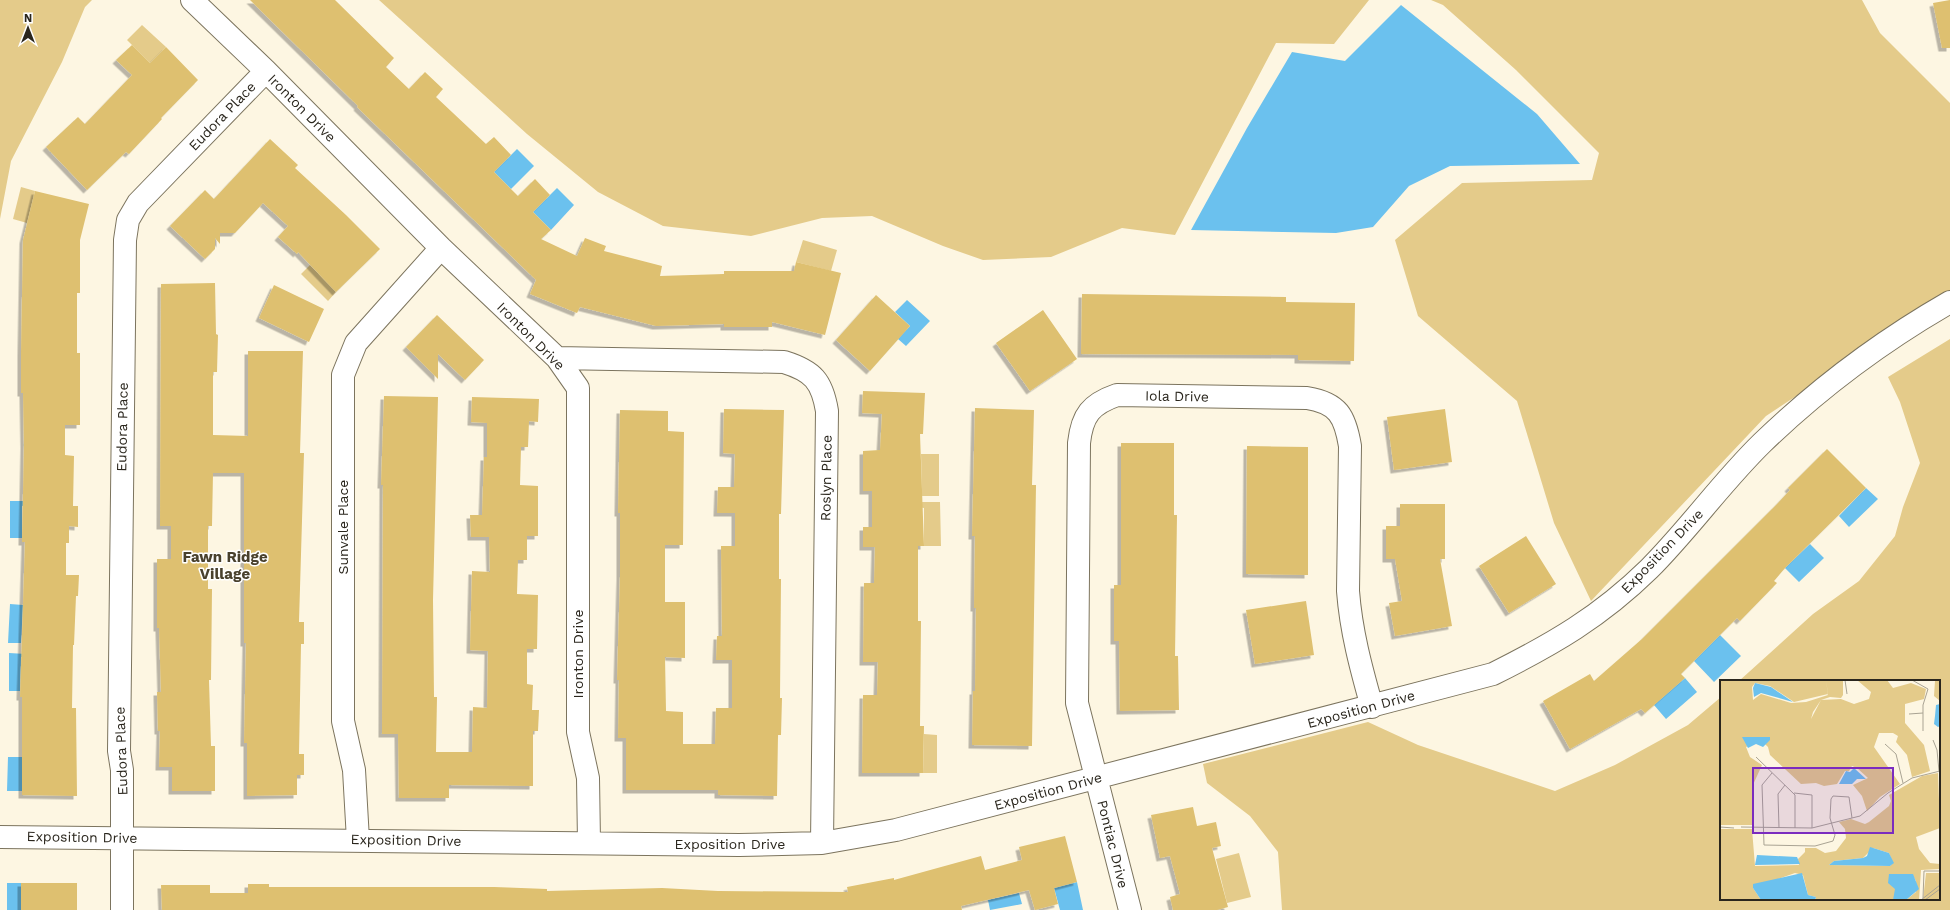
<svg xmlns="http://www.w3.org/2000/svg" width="1950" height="910" viewBox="0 0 1950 910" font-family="'Work Sans',sans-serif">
	<defs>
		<filter id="shadow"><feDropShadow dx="-3.5" dy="3.5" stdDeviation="0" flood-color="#0004"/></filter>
	</defs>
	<rect width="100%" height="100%" fill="#fdf6e2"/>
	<path fill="#e4cb8a" d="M 0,0 L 92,0 L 85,7 L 62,62 L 11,161 L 0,219 Z
		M 379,0 L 1369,0 L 1334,44 L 1276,43 L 1175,235 L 1122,228 L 1051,257 L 983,260 L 943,246 L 872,216 L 822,218 L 751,236 L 663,226 L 598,192 L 527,134 Z
		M 1431,0 L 1862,0 L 1880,33 L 1950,103 L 1950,295 L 1766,416 L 1591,601 L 1554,523 L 1517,401 L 1418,316 L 1395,240 L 1462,183 L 1592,180 L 1599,153 L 1516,70 L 1443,5 Z
		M 142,25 L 166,47 L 150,63 L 127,40 Z
		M 21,187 L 35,191 L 27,223 L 13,219 Z
		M 803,240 L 837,250 L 831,271 L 796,262 Z
		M 310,265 L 336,292 L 328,301 L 301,274 Z
		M 1950,339 L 1950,910 L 1282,910 L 1278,852 L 1250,816 L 1207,783 L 1203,764 L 1368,722 L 1418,745 L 1555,791 L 1615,765 L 1688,725 L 1721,697 L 1721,899 L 1939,899 L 1939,681 L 1739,681 L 1813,614 L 1859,581 L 1895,536 L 1903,507 L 1920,463 L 1900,402 L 1888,377 Z
		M 921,454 L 939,454 L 939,496 L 922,496 Z
		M 917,502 L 940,502 L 941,546 L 924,546 L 924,508 L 917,507 Z
		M 924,734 L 937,735 L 937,773 L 923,773 Z
		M 1239,853 L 1251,897 L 1227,903 L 1216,859 Z"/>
	<path fill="#6bc1ee" d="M 1401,5 L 1537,114 L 1580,164 L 1450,166 L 1409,186 L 1373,227 L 1336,233 L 1191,230 L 1247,128 L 1292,52 L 1345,61 Z
		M 517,149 L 534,166 L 511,189 L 494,172 Z
		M 557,188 L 574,205 L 551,230 L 533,212 Z
		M 907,300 L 930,321 L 906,346 L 898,339 L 910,326 L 895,312 Z
		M 1866,488 L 1878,499 L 1849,527 L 1839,516 Z
		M 10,501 L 27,501 L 27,505 L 22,506 L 22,538 L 10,538 Z
		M 1810,544 L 1824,558 L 1799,582 L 1785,568 Z
		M 10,604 L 23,605 L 21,643 L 8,643 Z
		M 1720,635 L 1741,656 L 1714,682 L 1694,661 Z
		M 9,653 L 26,654 L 26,657 L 21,657 L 20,691 L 9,691 Z
		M 1685,678 L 1697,692 L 1666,719 L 1654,705 Z
		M 8,757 L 23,757 L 22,791 L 7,791 Z
		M 1077,882 L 1083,910 L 1060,910 L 1054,888 Z
		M 7,883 L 21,883 L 21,910 L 7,910 Z
		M 1019,893 L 1022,904 L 990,910 L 988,900 Z"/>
	<path fill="#dec070" filter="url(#shadow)" d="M 250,0 L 335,0 L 394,58 L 386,67 L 409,89 L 425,72 L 443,89 L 436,97 L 486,144 L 494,137 L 511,155 L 494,172 L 518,196 L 535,179 L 550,195 L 533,212 L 551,230 L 541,239 L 577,256 L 585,238 L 606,246 L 604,251 L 662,266 L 660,276 L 724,274 L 724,271 L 794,271 L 796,262 L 841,273 L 825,335 L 772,322 L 772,327 L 724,327 L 724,324 L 656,326 L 580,307 L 577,313 L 530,294 L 536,280 L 357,107 L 358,106 Z
		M 1950,0 L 1950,48 L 1942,48 L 1933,3 Z
		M 132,45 L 150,63 L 166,47 L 198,80 L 161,118 L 162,119 L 129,154 L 126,152 L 87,190 L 46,147 L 78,117 L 85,124 L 132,75 L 116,60 Z
		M 270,139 L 298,165 L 295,168 L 346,215 L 380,249 L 336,292 L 298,252 L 297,254 L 278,237 L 288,226 L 263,203 L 235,233 L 220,233 L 220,244 L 215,238 L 215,249 L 205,259 L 170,226 L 205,190 L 214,199 Z
		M 35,191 L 89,204 L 80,240 L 80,293 L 77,293 L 77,353 L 80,353 L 80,425 L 65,425 L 65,455 L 74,456 L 73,506 L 78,506 L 78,527 L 69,526 L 69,543 L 66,543 L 66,575 L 79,575 L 78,596 L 76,596 L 74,645 L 73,645 L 72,708 L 76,708 L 77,796 L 22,795 L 22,697 L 20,697 L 25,542 L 22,542 L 24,445 L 23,393 L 21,393 L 21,353 L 23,240 Z
		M 215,283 L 216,334 L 218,335 L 217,372 L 213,372 L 213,435 L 248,436 L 248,351 L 303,351 L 300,453 L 304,453 L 299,622 L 304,622 L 304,644 L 301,644 L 299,754 L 304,754 L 304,775 L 297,775 L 297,795 L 247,796 L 247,743 L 244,743 L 246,643 L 244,643 L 244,473 L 213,473 L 212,526 L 208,526 L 208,589 L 212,589 L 211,680 L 209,680 L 211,746 L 215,746 L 215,791 L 172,791 L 172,767 L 159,767 L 160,731 L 158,731 L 157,692 L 161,692 L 159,628 L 157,628 L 157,559 L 171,559 L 171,526 L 160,526 L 161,284 Z
		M 274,285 L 324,309 L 309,342 L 259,318 Z
		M 1082,294 L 1286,297 L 1286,302 L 1355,303 L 1354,361 L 1298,360 L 1298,355 L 1081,354 Z
		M 876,295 L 910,326 L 870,371 L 836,340 Z
		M 1043,310 L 1077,359 L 1030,391 L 996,343 Z
		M 437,315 L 484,360 L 465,380 L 438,354 L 438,379 L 406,347 Z
		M 863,391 L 925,393 L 923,434 L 920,434 L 924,546 L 918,546 L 918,621 L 921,621 L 920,726 L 924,726 L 923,773 L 862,773 L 863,695 L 877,695 L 878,662 L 863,662 L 864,583 L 874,583 L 875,547 L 863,547 L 863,527 L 872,527 L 872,491 L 863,491 L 863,451 L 880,450 L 882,414 L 862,413 Z
		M 384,396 L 438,397 L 433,600 L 434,697 L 437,697 L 436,752 L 472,752 L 473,707 L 487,708 L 488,651 L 470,650 L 472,571 L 490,572 L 489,537 L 471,537 L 470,515 L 482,515 L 484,457 L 487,457 L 487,423 L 471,422 L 472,397 L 539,399 L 538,422 L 529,421 L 528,447 L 521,447 L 520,485 L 538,486 L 538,536 L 527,536 L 527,560 L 518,560 L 517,594 L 538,595 L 537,649 L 527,649 L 527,684 L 533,685 L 532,710 L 539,710 L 538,731 L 533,731 L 533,786 L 449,785 L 449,798 L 399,798 L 398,734 L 382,734 L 383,485 L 381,485 Z
		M 975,408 L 1034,410 L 1032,485 L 1036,485 L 1032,746 L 972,745 L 973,691 L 975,691 L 976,608 L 974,608 L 975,536 L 972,536 Z
		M 724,409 L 784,410 L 781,514 L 779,514 L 779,579 L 781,579 L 780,698 L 782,698 L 781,735 L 778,735 L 777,796 L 718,795 L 718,790 L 626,790 L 626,738 L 618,738 L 619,680 L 617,680 L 620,577 L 620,513 L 618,513 L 620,410 L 668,411 L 668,431 L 684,432 L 683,545 L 665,545 L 665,602 L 685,602 L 685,658 L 665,657 L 666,711 L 683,712 L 683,744 L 715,744 L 716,708 L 732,708 L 732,660 L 716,660 L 717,636 L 722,636 L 721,546 L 735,546 L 735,513 L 717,513 L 718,487 L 734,487 L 735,454 L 723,453 Z
		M 1445,409 L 1452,462 L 1394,470 L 1387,417 Z
		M 1121,443 L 1174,443 L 1174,515 L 1177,515 L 1175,656 L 1178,656 L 1179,710 L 1120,711 L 1119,641 L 1114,641 L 1114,585 L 1121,585 Z
		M 1247,446 L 1308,447 L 1308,575 L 1246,574 Z
		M 1827,449 L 1866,488 L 1785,568 L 1774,581 L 1777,583 L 1740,621 L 1737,618 L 1681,674 L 1685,678 L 1645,713 L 1641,709 L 1570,749 L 1543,701 L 1590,674 L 1594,681 L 1642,639 L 1778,503 L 1790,490 L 1788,488 Z
		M 1400,504 L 1445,504 L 1445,559 L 1440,559 L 1452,626 L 1395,636 L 1389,603 L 1402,601 L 1395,559 L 1386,559 L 1386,526 L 1400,526 Z
		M 1526,536 L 1556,584 L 1509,613 L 1479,566 Z
		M 1306,601 L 1314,655 L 1255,664 L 1246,610 Z
		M 1193,807 L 1197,826 L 1216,822 L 1221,846 L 1212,848 L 1228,907 L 1217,910 L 1173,910 L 1170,897 L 1180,894 L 1170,856 L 1160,858 L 1151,815 Z
		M 1065,836 L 1077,882 L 1054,888 L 1058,904 L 1035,910 L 1029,890 L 961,906 L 962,910 L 162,910 L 161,885 L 210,885 L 210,893 L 248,893 L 248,884 L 269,884 L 269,887 L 494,887 L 547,889 L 547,891 L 662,888 L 718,891 L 848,892 L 847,887 L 894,878 L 894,880 L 981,856 L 985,870 L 1022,860 L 1019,847 Z
		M 21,883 L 77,883 L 77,910 L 21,910 Z"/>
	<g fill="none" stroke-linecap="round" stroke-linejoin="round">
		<g stroke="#7c745e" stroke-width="24">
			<path id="minor" d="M 192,0 L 266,71 L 441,248 L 557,358 L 578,388 L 578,732 L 588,778 L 589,842
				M 557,358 L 784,362 C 813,371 822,381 827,411 L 822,843
				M 0,837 L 739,845 L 822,843 L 896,830 L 1493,674 C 1553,644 1600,617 1649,569 C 1689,529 1722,482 1762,443 C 1818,389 1882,341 1950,302
				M 358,840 L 354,770 L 343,721 L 343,375 L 356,343 L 441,248
				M 122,910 L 122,770 L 119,751 L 125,240 L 128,220 L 138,203 L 266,71
				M 1130,910 L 1077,703 L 1079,443 C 1082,415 1091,404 1117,395 L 1307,398 C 1338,403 1345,416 1350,446 L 1348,591 C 1351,631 1361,668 1372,707"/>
		</g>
		<use href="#minor" stroke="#fff" stroke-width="22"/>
	</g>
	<g text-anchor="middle" stroke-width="3" stroke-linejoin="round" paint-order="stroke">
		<g font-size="14" fill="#2a261d" stroke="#fff">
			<text transform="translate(302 108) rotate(45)" y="5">Ironton Drive</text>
			<text transform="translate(222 116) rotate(-46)" y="5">Eudora Place</text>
			<text transform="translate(531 336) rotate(45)" y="5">Ironton Drive</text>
			<text transform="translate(1177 396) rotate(1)" y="5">Iola Drive</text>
			<text transform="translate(122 427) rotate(-89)" y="5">Eudora Place</text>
			<text transform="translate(826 478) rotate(-89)" y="5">Roslyn Place</text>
			<text transform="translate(343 527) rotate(-90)" y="5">Sunvale Place</text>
			<text transform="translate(1662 551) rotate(-46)" y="5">Exposition Drive</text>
			<text transform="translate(578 654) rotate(-90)" y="5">Ironton Drive</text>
			<text transform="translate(1361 709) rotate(-15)" y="5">Exposition Drive</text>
			<text transform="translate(121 751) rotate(-92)" y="5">Eudora Place</text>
			<text transform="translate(1048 791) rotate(-15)" y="5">Exposition Drive</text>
			<text transform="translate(82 837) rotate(1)" y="5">Exposition Drive</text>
			<text transform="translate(406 840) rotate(1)" y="5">Exposition Drive</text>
			<text x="730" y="849">Exposition Drive</text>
			<text transform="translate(1113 844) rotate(76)" y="5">Pontiac Drive</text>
		</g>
		<g font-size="15" font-weight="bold" fill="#49412d" stroke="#fff">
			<text x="225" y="562">Fawn Ridge<tspan x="225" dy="17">Village</tspan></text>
		</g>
	</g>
	<g transform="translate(1720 680)">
		<rect width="220" height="220" fill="#fdf6e2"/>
		<path d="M 106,0 L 123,0 L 123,15 L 121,18 L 110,17 L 101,20 L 93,32 L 91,39 L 101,20 L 121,19 L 134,24 L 149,19 L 151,12 L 137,0 L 167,0 L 173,8 L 191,3 L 206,9 L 204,19 L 185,24 L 185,43 L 204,65 L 210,91 L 192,97 L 187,75 L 176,62 L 178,56 L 173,53 L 159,53 L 154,67 L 180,104 L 160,117 L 147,131 L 142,116 L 133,105 L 148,98 L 137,88 L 132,86 L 129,91 L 125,91 L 117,104 L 104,106 L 96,103 L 81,104 L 50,75 L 48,67 L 45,64 L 50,57 L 26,67 L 30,77 L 42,85 L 32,107 L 32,145 L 0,145 L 0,1 L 106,0 L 108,14 L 74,22 L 50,6 L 35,3 L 32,7 L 33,20 L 41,14 L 71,23 L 86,22 L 108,15 ZM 203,0 L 220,0 L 220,21 L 214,16 L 215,1 ZM 218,93 L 220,148 L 196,157 L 199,169 L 210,183 L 220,184 L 220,189 L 201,190 L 199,220 L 186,220 L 196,212 L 196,201 L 192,194 L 174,196 L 176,214 L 173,220 L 95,220 L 96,217 L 88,215 L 83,195 L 75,193 L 33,208 L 41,220 L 0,220 L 0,149 L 32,149 L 35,186 L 79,185 L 78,179 L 85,172 L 85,168 L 96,168 L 105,173 L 116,171 L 126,158 L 125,149 L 119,142 L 131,139 L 145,144 L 149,142 L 169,126 L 171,121 L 169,115 L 202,96 ZM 153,168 L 169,173 L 173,183 L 170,186 L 109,185 L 114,181 L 143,178 ZM 206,193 L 220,193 L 220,220 L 203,220 Z" fill="#e4cb8a" fill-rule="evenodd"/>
		<path d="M 35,3 L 51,7 L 73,22 L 41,13 L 34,17 L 33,8 ZM 220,24 L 220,46 L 218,47 L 214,44 L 215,36 L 216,25 ZM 22,57 L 50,57 L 50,60 L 43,67 L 36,64 L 28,68 ZM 134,88 L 146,99 L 137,99 L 132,104 L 119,104 L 126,91 L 130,92 ZM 150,167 L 169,173 L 174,183 L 170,186 L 109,185 L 114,181 L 143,178 L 147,176 ZM 37,175 L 77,177 L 80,184 L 35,185 ZM 82,193 L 88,215 L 96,217 L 95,220 L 41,220 L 33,208 L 33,204 ZM 169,194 L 193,194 L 199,209 L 186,220 L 173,220 L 175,209 L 168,203 Z" fill="#6bc1ee"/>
		<path fill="none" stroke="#a9a393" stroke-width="1" d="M 125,0 L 127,14M 192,0 L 208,9 L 203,25 L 203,51M 189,34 L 203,33M 213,60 L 217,70 L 219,91M 165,64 L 176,74 L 183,103M 36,77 L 75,115 L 75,148M 52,93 L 42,105 L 44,165 L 95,166 L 113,161 L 115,155 L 110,138 L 111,119 L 113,116 L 129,117 L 132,138M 74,113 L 92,115 L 92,148M 0,147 L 14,148M 21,147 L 92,148 L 140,136 L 168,113 L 192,98 L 220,91M 59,148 L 58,114 L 65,105M 203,218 L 204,191 L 220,191M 201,220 L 220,205M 205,220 L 220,209"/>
		<path fill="#7b2cbf" fill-opacity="0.15" stroke="#7b2cbf" stroke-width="2" d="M 33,88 L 173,88 L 173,153 L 33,153 Z"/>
		<rect width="220" height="220" fill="none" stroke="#2a261d" stroke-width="2"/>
	</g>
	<g transform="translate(28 28)" stroke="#ffffff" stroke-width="3" paint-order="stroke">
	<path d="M0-3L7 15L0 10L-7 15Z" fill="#2a261d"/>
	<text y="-6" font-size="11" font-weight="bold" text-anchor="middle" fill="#2a261d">N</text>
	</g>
</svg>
